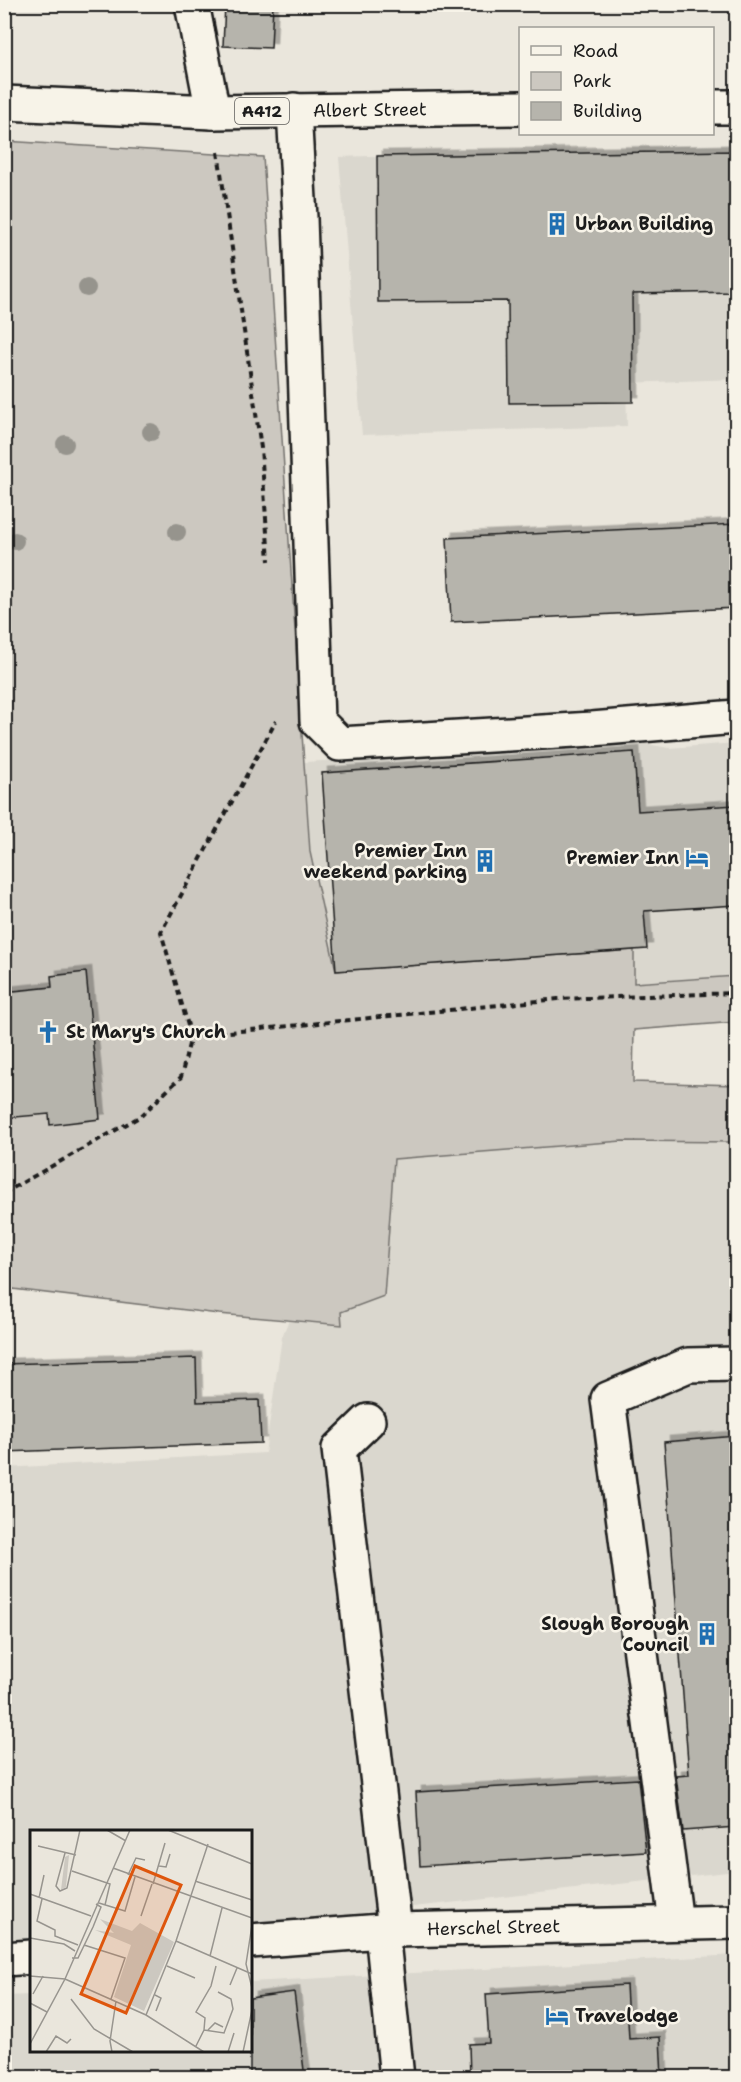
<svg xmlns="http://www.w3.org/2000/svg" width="741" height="2082" viewBox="0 0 741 2082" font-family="'Shantell Sans',sans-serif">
	<defs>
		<filter id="shadow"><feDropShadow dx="5.5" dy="-5.5" stdDeviation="0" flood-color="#0004"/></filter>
	</defs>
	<rect width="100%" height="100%" fill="#eae6dc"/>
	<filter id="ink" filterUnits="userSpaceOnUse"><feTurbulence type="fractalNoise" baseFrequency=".0167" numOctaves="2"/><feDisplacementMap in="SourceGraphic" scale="12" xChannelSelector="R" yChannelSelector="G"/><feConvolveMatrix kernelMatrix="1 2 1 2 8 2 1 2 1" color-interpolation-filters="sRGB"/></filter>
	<g filter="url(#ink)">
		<path fill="#dad7ce" d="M 736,144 L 736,379 L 626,383 L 627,426 L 362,435 L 339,157 Z
			M 641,743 L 669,748 L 736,743 L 736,976 L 321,1003 L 304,762 Z
			M 736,1116 L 736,1871 L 251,1925 L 250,1832 L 32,1832 L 31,1949 L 5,1952 L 5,1468 L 265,1453 L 282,1337 L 358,1148 Z
			M 736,1955 L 736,2077 L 5,2077 L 4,1996 L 31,1995 L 32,2050 L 250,2050 L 251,1982 Z"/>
		<path fill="#ccc8c0" stroke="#74726e" stroke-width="1.5" d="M 4,141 L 263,157 L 310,852 L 336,971 L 634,950 L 634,983 L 736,976 L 736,1022 L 634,1030 L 633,1082 L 736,1085 L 736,1142 L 622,1141 L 394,1159 L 384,1296 L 341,1312 L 342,1325 L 219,1314 L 5,1288 Z"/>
		<path fill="#b6b4ac" stroke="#1c1c1c" stroke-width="1.5" filter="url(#shadow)" d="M 225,4 L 273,4 L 271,48 L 223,46 Z
			M 736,151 L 736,292 L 632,294 L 633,402 L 509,403 L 508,301 L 378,302 L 377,156 Z
			M 736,524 L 736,608 L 451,622 L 447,538 Z
			M 634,752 L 638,811 L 736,805 L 736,905 L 644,911 L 647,949 L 336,971 L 322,773 Z
			M 86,972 L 100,1119 L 50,1125 L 49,1114 L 4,1118 L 4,992 L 52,987 L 51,976 Z
			M 196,1358 L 197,1402 L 259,1400 L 261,1443 L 4,1452 L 4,1364 Z
			M 736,1436 L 736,1827 L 683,1831 L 676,1776 L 689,1775 L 664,1442 Z
			M 638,1779 L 646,1852 L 420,1866 L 416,1792 Z
			M 626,1985 L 629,2039 L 660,2037 L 662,2078 L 470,2078 L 469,2044 L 489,2043 L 486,1994 Z
			M 294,1992 L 305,2078 L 250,2078 L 250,1998 Z"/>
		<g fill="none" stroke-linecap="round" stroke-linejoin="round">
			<g stroke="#1c1c1c" stroke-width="38">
				<g id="minor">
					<path d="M 192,4 L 213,112"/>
					<path d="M 294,110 L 300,218 L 317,721 L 340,744 L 592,729 L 736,717"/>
					<path d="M 368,1421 L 339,1449 L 395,1930"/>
					<path d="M 676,1923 L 608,1399 L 688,1365 L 736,1364"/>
					<path d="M 382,1931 L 397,2078"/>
					<path id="s1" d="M 250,1941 L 395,1930 L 736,1922"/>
					<path d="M 4,1959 L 32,1957"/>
				</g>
			</g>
			<g stroke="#1c1c1c" stroke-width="38">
				<g id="major">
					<path id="s2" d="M 4,103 L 213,112 L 520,108"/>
					<path d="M 712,107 L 736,107"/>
				</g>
			</g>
			<path stroke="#1c1c1c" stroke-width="4" stroke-dasharray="6 4.5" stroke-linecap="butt" d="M 218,152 L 261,448 L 269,561
				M 191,1036 L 161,932 L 276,721
				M 4,1193 L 141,1116 L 181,1077 L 191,1036 L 558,999 L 736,993"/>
			<use href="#minor" stroke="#f7f3e8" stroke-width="33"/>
			<use href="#major" stroke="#f7f3e8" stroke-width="33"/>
		</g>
		<g fill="#96948d">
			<circle cx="87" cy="288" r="9"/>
			<circle cx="151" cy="432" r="9"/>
			<circle cx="65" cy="444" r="9"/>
			<circle cx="177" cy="532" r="9"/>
			<circle cx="15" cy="541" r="9"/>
		</g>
	</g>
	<defs>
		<g id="building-bare" transform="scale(1.8)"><path d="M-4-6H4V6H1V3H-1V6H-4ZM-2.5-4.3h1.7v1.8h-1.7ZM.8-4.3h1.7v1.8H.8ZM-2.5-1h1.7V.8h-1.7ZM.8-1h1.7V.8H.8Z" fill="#1f6fb2" stroke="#f7f3e8" stroke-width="2.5" paint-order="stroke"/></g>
		<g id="hotel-bare" transform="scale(1.8)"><path d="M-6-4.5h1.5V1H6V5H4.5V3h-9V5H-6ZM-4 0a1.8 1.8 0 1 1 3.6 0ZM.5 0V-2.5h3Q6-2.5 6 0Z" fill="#1f6fb2" stroke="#f7f3e8" stroke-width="2.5" paint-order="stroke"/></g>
		<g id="church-bare" transform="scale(1.8)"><path d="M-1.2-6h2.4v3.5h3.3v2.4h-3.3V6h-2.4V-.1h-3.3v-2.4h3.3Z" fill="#1f6fb2" stroke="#f7f3e8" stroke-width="2.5" paint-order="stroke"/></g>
	</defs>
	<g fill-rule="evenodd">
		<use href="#building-bare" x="557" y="224"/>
		<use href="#hotel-bare" x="697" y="858"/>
		<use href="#building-bare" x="485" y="861"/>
		<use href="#church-bare" x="48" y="1032"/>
		<use href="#building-bare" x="707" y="1634"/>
		<use href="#hotel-bare" x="557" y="2016"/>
	</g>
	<g text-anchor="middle" stroke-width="5" stroke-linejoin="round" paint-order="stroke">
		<rect fill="#f7f3e8" stroke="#5e5c59" stroke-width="1.5" x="235" y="98" width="54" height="26" rx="4.5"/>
		<g font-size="16" font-weight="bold" fill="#1c1c1c">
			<text x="262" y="117">A412</text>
		</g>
		<g font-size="18" fill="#1c1c1c" stroke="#f7f3e8">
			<text dy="6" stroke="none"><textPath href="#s2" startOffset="366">Albert Street</textPath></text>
			<text dy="6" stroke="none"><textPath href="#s1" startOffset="244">Herschel Street</textPath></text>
		</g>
		<g font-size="18" font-weight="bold" fill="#1c1c1c" stroke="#f7f3e8" text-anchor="start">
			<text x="575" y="230">Urban Building</text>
			<text x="467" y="857" text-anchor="end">Premier Inn<tspan x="467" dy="21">weekend parking</tspan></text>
			<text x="679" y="864" text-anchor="end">Premier Inn</text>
			<text x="66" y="1038">St Mary's Church</text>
			<text x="689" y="1630" text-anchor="end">Slough Borough<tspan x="689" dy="21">Council</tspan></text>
			<text x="575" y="2022">Travelodge</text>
		</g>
	</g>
	<g transform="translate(30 1830)">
		<rect width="222" height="222" fill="#eae6dc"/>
		<path d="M 39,25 L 36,57 L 31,60 L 35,27 ZM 70,89 L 102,101 L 110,93 L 144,112 L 114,181 L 84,167 L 101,115 L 65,100 L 84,103 Z" fill="#ccc8c0"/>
		<path fill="none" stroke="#98958f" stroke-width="1.5" d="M 77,0 L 96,11M 138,0 L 222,34M 8,16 L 46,25M 35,23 L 26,56 L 30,61 L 37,58 L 50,0M 129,36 L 136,37 L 140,24M 83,38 L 222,88M 42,41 L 80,54 L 75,75M 98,45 L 106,28 L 115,30M 165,51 L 222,70M 123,54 L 135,13M 0,64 L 61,86M 9,68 L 14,45M 12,69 L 7,91 L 25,100 L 25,106 L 48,115M 69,73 L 95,81 L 105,47M 111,86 L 122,54M 222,95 L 216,134 L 222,158M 0,108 L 34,114 L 45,121M 146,111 L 222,144M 54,115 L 95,128 L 81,169M 180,126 L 192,78M 42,128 L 48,128 L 63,97 L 71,77 L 66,74M 137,136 L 165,148M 0,146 L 35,149M 35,149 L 116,185 L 174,222M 200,155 L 207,138M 3,164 L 13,146M 125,165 L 131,168 L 126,181M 41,169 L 64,199 L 103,222M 0,173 L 17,182M 116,185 L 146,111 L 178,14M 174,200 L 194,203 L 203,179 L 201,169 L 188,162M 178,200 L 185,193 L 193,197M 0,214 L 35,149 L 100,0M 166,216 L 174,200 L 175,188 L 166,182 L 181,156 L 186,136M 16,222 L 26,206 L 37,213 L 41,209M 82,222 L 80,211 L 86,171M 198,222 L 204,203M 213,222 L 222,180"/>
		<path fill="#de560d" fill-opacity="0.15" stroke="#de560d" stroke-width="3" d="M 105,36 L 151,55 L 96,183 L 51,164 Z"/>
		<rect width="222" height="222" fill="none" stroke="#1c1c1c" stroke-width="3"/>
	</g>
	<rect width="741" height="2082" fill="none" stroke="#f7f3e8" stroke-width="24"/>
	<rect x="12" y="12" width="717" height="2058" fill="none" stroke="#1c1c1c" stroke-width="2" filter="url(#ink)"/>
	<rect x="519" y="27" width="195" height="108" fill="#f7f3e8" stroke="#9f9d96" stroke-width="1.5"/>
	<rect x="531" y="46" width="30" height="9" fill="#f7f3e8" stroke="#9f9d96" stroke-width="1.5"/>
	<text x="573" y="57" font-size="18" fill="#1c1c1c">Road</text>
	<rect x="531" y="72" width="30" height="18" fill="#ccc8c0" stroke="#9f9d96" stroke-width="1.5"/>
	<text x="573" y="87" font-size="18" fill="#1c1c1c">Park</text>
	<rect x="531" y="102" width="30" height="18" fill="#b6b4ac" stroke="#9f9d96" stroke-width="1.5"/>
	<text x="573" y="117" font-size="18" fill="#1c1c1c">Building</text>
</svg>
